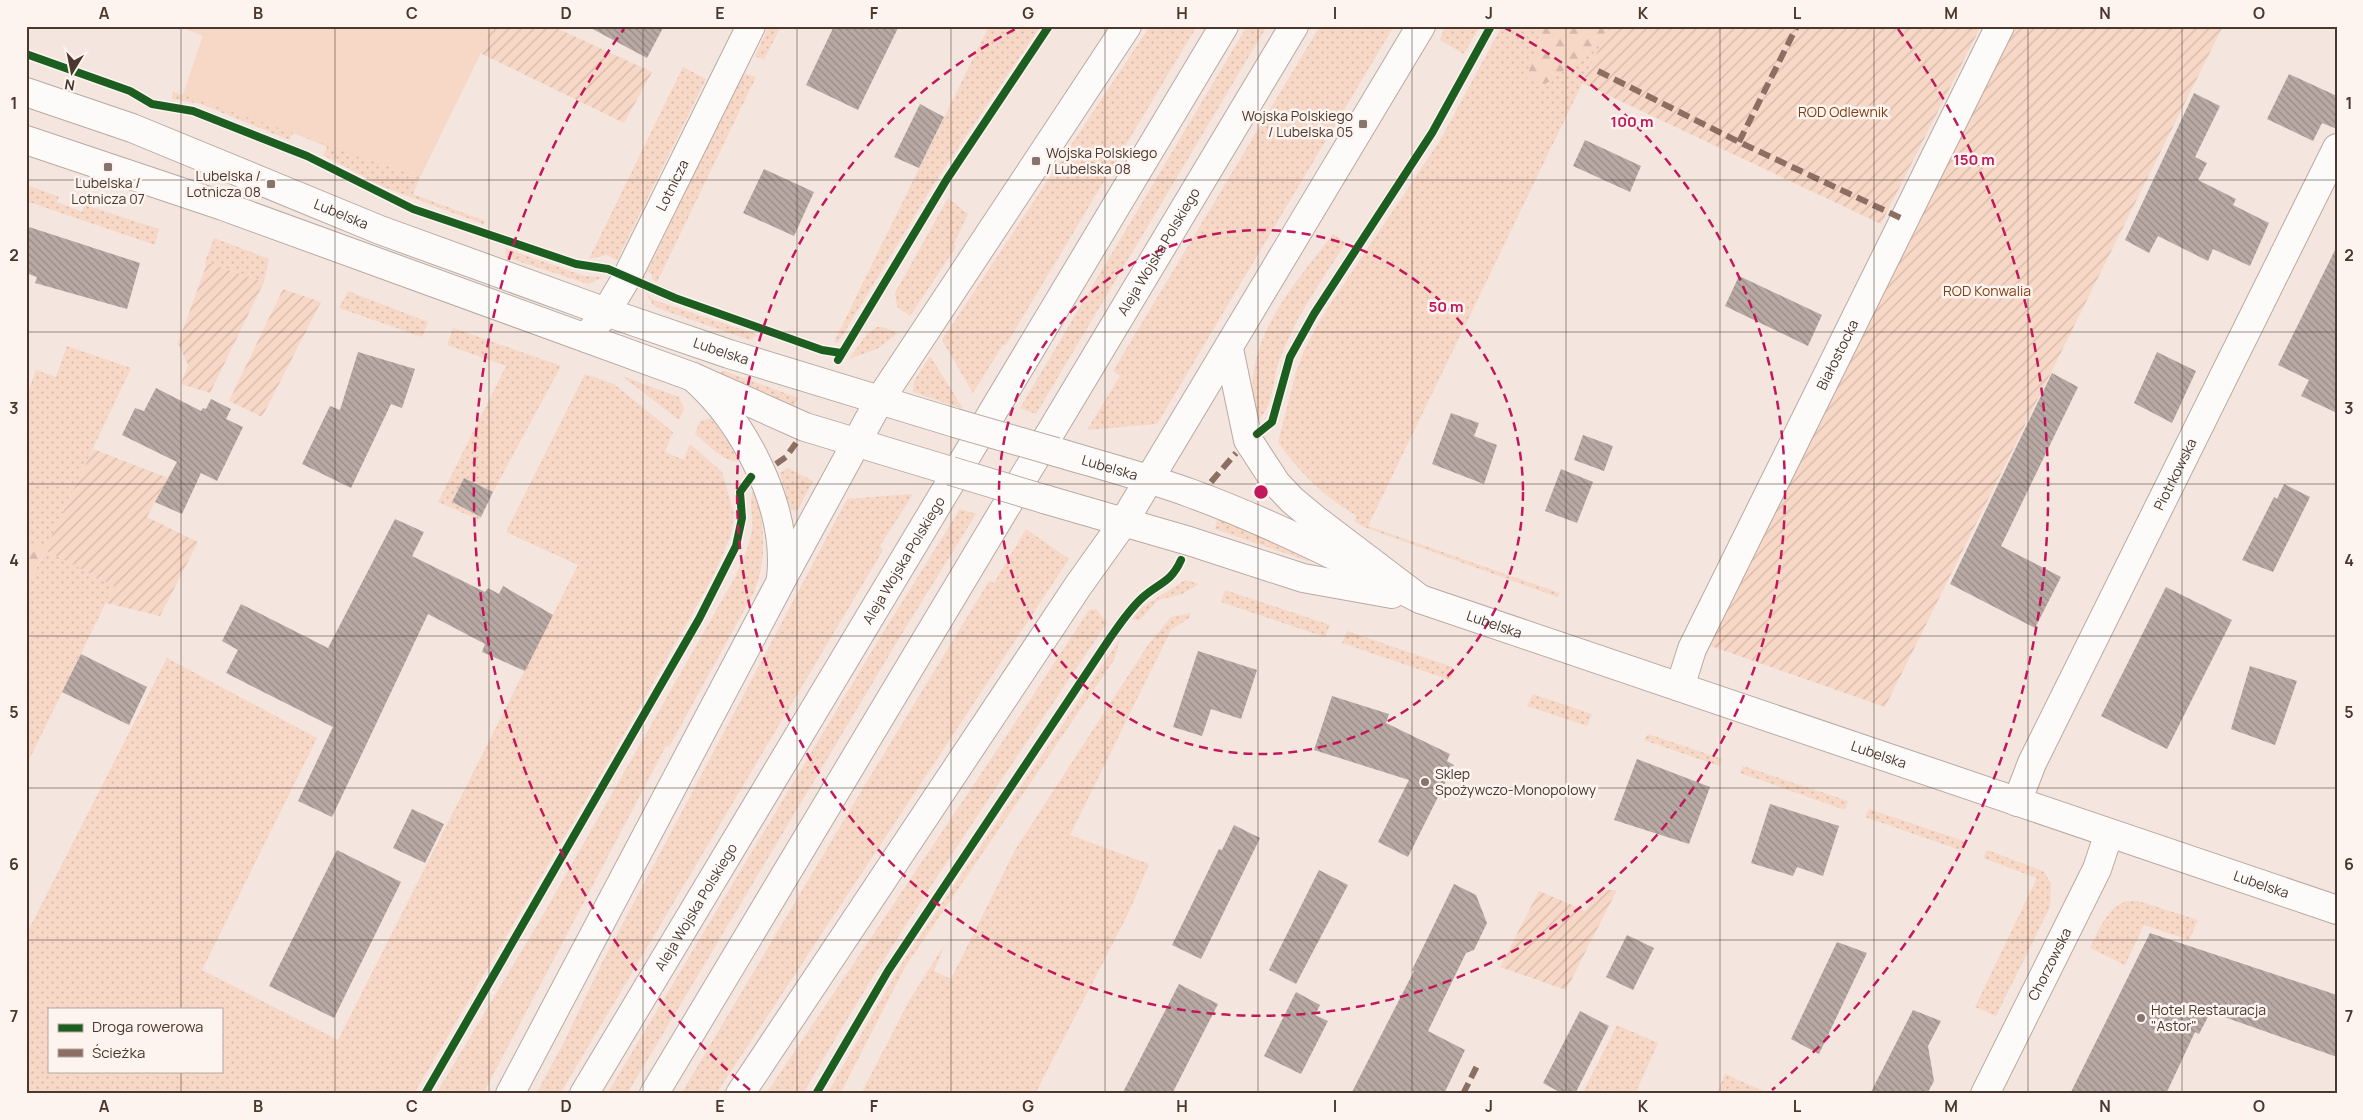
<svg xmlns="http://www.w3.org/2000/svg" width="2363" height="1120" viewBox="0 0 2363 1120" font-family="Manrope,sans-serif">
	<defs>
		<pattern id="grass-dots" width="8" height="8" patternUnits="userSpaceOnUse" patternTransform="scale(1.25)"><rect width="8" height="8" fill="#f7d7c6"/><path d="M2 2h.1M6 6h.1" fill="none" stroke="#d5b9aa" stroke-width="1.8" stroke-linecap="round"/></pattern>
		<pattern id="forest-firs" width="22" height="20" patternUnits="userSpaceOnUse" patternTransform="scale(1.25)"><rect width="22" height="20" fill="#f7d7c6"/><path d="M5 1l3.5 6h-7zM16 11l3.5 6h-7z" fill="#d5b9aa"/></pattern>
		<pattern id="garden-furrows" width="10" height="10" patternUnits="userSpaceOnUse" patternTransform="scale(1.25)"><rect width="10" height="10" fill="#f7d7c6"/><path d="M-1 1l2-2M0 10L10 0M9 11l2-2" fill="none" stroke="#d5b9aa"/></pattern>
		<pattern id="building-back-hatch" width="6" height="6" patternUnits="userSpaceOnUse" patternTransform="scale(1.25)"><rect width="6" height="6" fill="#b8a9a4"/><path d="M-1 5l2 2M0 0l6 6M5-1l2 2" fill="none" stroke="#988b86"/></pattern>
	</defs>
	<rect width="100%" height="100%" fill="#f4e6de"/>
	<path fill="url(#grass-dots)" fill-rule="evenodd" d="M 494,26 L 420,177 L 413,194 L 485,221 L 483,224 L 381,186 L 323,155 L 327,147 L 294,133 L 289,140 L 201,104 L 172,99 L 173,92 L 183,95 L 203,36 Z
		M 769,26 L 781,26 L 764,60 L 755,56 Z
		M 989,26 L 1041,26 L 937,179 L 838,343 L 834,342 Z
		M 1150,26 L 1197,26 L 1006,345 L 1003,345 L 973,393 L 942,340 Z
		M 1247,26 L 1267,26 L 1036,414 L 1020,408 Z
		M 1320,26 L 1394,26 L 1157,424 L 1087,430 L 1120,376 L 1113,371 Z
		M 1445,26 L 1480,26 L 1464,54 L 1440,40 Z
		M 1502,26 L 1610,26 L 1368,526 L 1560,593 L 1557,597 L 1364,527 L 1354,521 L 1357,516 C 1322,495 1301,474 1278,442 L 1296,372 L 1304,351 L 1321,318 L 1439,142 Z
		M 683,67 L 706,79 L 617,260 L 607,255 L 589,259 Z
		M 743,73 L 756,77 L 657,282 L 652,280 L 652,274 L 647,272 Z
		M 30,186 L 59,197 L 57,202 L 82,212 L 85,205 L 159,229 L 155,245 L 26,201 Z
		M 948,198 L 968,214 L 954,244 L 956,247 L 910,316 L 897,307 L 895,293 Z
		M 1333,234 L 1346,243 C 1321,281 1295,318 1279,361 C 1272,381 1274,410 1254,424 C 1253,406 1251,388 1254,370 C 1263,317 1301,276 1333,234 Z
		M 214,238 L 269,259 L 264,282 L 205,262 Z
		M 505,248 L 584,276 L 604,277 L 588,284 L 582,282 L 506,257 Z
		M 348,291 L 428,322 L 422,337 L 339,308 Z
		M 646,293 L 654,300 L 758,335 L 750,340 L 663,310 L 653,305 Z
		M 877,327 L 883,327 L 898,333 L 877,349 L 849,359 L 867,334 Z
		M 453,328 L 561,366 L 493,492 L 464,478 L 452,502 L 481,517 L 479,520 L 438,502 L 506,366 L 447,345 Z
		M 67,346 L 131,368 L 45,550 L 114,586 L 26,766 L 26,590 L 45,551 L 26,540 L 26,398 L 36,370 L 56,377 Z
		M 930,356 L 961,405 L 963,409 L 913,392 L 914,381 Z
		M 724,371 L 798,398 L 791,411 L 722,376 L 721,372 Z
		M 585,374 L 614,384 L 673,432 L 665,452 L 684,460 L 690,444 L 722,472 L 734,513 L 731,535 L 714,575 L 613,754 L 414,1094 L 26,1094 L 26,935 L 167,658 L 317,738 L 202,970 L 338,1040 L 578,565 L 506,532 ZM 49,1009 L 221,1009 L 221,1071 L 49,1071 Z
		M 622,376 L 679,397 L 684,408 L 679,420 Z
		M 711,418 L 743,461 C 725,465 708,444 695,434 L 700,421 Z
		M 788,468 L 813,481 L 797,511 L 790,509 L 780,473 Z
		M 755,487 C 764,521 768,559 754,592 L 669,747 L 666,746 L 483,1094 L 436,1094 L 540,920 L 734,579 C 742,563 749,547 752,530 C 754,515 747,500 755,487 Z
		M 909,494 L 913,494 L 880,546 L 883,550 L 560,1094 L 536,1094 L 564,1042 L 602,963 L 847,499 Z
		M 960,509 L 976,514 L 900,637 L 627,1094 L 607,1094 L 884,631 Z
		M 1218,516 L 1310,557 L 1308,561 L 1215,529 Z
		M 1026,529 L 1069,559 L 716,1094 L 681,1094 L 854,803 L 989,581 L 994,583 Z
		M 1185,580 L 1199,584 L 1182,594 L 1158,600 L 1140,620 L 1132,619 L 1141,608 Z
		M 1225,590 L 1330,625 L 1325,637 L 1221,602 Z
		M 1096,609 L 1107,623 C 1003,778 896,932 803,1094 L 766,1094 L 1001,744 L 1089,610 Z
		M 1191,613 L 1189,618 L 1171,630 L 1070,835 L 1149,864 L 1129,912 L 1035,1094 L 861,1094 L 909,1001 L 945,944 L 934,971 L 951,979 L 1015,850 L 1148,645 L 1171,617 Z
		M 1347,631 L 1455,668 L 1450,680 L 1342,643 Z
		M 1120,639 L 1114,660 L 905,967 L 840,1094 L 827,1094 L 900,966 Z
		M 1533,694 L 1592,714 L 1587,726 L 1527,706 Z
		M 1648,734 L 1722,759 L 1719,766 L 1644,740 Z
		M 1743,766 L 1848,801 L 1845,810 L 1740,773 Z
		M 1869,809 L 1967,842 L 1963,851 L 1865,817 Z
		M 1987,850 L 2043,871 L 2051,883 L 2050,907 L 1996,1016 L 1975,1007 L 2037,878 L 1983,858 Z
		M 2127,901 L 2138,901 L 2198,920 L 2189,940 L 2144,925 L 2125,965 L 2090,948 C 2098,931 2108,906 2127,901 Z
		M 1617,1025 L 1658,1043 L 1635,1094 L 1582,1094 Z
		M 1725,1074 L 1770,1094 L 1717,1094 Z"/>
	<path fill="url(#forest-firs)" d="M 1542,26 L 1609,26 L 1593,51 L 1541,87 L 1527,78 Z
		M 26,540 L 45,550 L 26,590 Z"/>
	<path fill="#f7d7c6" d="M 178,26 L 494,26 L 420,177 L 183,95 L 203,36 Z"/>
	<path fill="url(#garden-furrows)" d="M 494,26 L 552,26 L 652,72 L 624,123 L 480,53 Z
		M 1610,26 L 1981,26 L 1881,224 L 1582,83 Z
		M 2016,26 L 2223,26 L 1885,707 L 1708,645 Z
		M 205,262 L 264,282 L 210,393 L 181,384 L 188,365 L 178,343 L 206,266 Z
		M 283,289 L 321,302 L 262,417 L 229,401 Z
		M 93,449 L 168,478 L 147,517 L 198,542 L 160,616 L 106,603 L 114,586 L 45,550 Z
		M 1606,890 L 1617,890 L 1566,990 L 1500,967 L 1539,891 L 1586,911 L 1592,898 Z"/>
	<path fill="url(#building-back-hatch)" d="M 587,26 L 664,26 L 647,58 Z
		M 834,26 L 899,26 L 858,110 L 806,85 Z
		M 2289,74 L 2337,96 L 2337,129 L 2322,123 L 2313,141 L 2267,119 Z
		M 2194,93 L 2220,106 L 2195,157 L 2207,163 L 2198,180 L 2236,199 L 2233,205 L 2269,223 L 2250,266 L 2213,249 L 2208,261 L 2158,236 L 2149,253 L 2125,240 Z
		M 920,104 L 944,117 L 919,168 L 894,157 Z
		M 1585,140 L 1641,166 L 1630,192 L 1573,166 Z
		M 764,169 L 814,192 L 794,236 L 743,213 Z
		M 26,226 L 140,263 L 127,309 L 35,283 L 37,277 L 26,273 Z
		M 2337,246 L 2337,413 L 2301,396 L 2309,380 L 2278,365 Z
		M 1739,276 L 1822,315 L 1808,346 L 1725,306 Z
		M 358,352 L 415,369 L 402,408 L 391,404 L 351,488 L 302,464 L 330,406 L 340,410 Z
		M 2157,352 L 2196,371 L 2172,423 L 2134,403 Z
		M 2052,373 L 2078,387 L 2001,546 L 2061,577 L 2035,628 L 1950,584 Z
		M 156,388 L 201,411 L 203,408 L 206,409 L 211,399 L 231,409 L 226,419 L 243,427 L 217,481 L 201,473 L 182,514 L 155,502 L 177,462 L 122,435 L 135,408 L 144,411 Z
		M 1451,413 L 1479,423 L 1474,436 L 1497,445 L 1484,484 L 1432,464 Z
		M 1583,435 L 1613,446 L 1604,471 L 1574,460 Z
		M 1561,469 L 1593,482 L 1577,523 L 1545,511 Z
		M 464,478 L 493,492 L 481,517 L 452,502 Z
		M 2284,484 L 2310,497 L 2273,572 L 2242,560 L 2274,497 L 2277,499 Z
		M 395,519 L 424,532 L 412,556 L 485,592 L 488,588 L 499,594 L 503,586 L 553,615 L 525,671 L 482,652 L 485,644 L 428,614 L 332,817 L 298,801 L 333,727 L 226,673 L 238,650 L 222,641 L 241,604 L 328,648 Z
		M 2166,587 L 2232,620 L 2167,749 L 2101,716 Z
		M 1198,651 L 1257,670 L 1241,719 L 1211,709 L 1202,736 L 1173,727 Z
		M 81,654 L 147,687 L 129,725 L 62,692 Z
		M 2250,666 L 2297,681 L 2275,745 L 2231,729 Z
		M 1332,696 L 1389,714 L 1386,723 L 1450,754 L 1447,761 L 1454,765 L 1408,857 L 1378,842 L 1409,780 L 1314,750 Z
		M 1637,759 L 1710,787 L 1689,844 L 1614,820 Z
		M 1770,804 L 1839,826 L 1823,876 L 1797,867 L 1793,876 L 1751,863 Z
		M 412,809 L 444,824 L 425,863 L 393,848 Z
		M 1234,825 L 1260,838 L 1201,959 L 1172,945 L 1219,849 L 1222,850 Z
		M 337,850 L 401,882 L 334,1018 L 269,986 Z
		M 1319,870 L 1348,885 L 1296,984 L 1269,970 Z
		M 1454,884 L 1476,895 L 1487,923 L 1474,950 L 1466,953 L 1428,1031 L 1465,1050 L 1444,1094 L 1351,1094 L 1414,971 L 1412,970 Z
		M 2150,933 L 2337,995 L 2337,1057 L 2213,1013 L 2210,1013 L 2199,1034 L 2195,1032 L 2166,1094 L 2070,1094 Z
		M 1627,935 L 1654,948 L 1633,990 L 1606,977 Z
		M 1837,942 L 1867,953 L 1819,1054 L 1791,1039 Z
		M 1179,984 L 1218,1004 L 1172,1094 L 1122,1094 Z
		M 1296,992 L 1320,1005 L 1315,1015 L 1328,1021 L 1301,1074 L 1264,1056 Z
		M 1913,1010 L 1941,1021 L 1928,1046 L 1934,1081 L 1927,1094 L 1870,1094 Z
		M 1580,1011 L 1609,1026 L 1575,1094 L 1563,1094 L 1543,1083 Z"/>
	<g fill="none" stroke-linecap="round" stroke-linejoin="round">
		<g stroke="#b8aaa3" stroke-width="30">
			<g id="street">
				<path id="s1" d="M 586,338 L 606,312 L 627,277 L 751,26"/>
				<path id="s2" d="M 1680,687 L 1692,649 L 2000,26"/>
				<path id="s3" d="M 2017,802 L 2032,763 L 2337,148"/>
				<path id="s4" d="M 1985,1094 L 2097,869 L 2109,833"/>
			</g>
		</g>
		<g stroke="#b8aaa3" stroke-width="30">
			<g id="secondary">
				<path id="s5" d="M 26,92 L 132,128 L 380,230 L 606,312 L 729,354 L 955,423"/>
				<path d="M 26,140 L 223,206 L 693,377 L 805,427 L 951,471"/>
				<path id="s6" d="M 1056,452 C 1100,465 1146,477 1190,493 C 1269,522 1345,560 1420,599 L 2337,910"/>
				<path d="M 1044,499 L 1189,541 L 1303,578 L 1392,594"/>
			</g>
		</g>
		<g stroke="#b8aaa3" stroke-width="30">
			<g id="primary">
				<path d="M 1229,349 L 1248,440 L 1276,483 L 1292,500 L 1316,520 L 1420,599"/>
				<path d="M 693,377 C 745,423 789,508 781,578"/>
				<path d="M 510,1094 L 781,581 L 879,401 L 1127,26"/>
				<path id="s7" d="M 584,1094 L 1224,26"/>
				<path id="s8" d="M 654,1094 L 1294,26"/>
				<path d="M 740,1094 L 1078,586 L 1123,523 L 1421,26"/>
			</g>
		</g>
		<use href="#street" stroke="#fdfbfa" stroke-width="28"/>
		<use href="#secondary" stroke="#fdfbfa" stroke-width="28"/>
		<use href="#primary" stroke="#fdfbfa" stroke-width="28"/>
		<g stroke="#b8aaa3" stroke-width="30" stroke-linecap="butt">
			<path id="secondary-bridge" d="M 955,423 L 1056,452
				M 951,471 L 1044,499"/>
		</g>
		<use href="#secondary-bridge" stroke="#fdfbfa" stroke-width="28"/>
		<path stroke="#8d6e63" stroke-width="6" stroke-dasharray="12 6" stroke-linecap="butt" d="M 1598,71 L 1739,142 L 1903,219
			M 1739,142 L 1797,26
			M 776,464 L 786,457 L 796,443
			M 1211,482 L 1236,453
			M 1463,1094 L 1479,1062"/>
		<g stroke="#fdf3ef" stroke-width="11">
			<path id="cycleway" d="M 26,54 L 130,91 L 152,104 L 193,111 L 307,156 L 413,209 L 576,264 L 608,269 L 675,298 L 822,350 L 841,353
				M 838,360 L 947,179 L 1049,26
				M 1257,434 L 1272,422 L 1290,357 L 1314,314 L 1432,133 L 1491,26
				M 425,1094 L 699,619 L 736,546 L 742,518 L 740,492 L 751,477
				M 816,1094 L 888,971 L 1110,638 C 1120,624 1129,610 1142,598 C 1158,583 1171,583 1181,560"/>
		</g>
		<use href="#cycleway" stroke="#1b5e20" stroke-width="8"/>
	</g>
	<path fill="none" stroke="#4a382f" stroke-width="1" stroke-opacity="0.55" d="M 181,26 L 181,1009M 335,26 L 335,1094M 489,26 L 489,1094M 643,26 L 643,1094M 797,26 L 797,1094M 951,26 L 951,1094M 1105,26 L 1105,1094M 1258,26 L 1258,1094M 1412,26 L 1412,1094M 1566,26 L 1566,1094M 1720,26 L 1720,1094M 1874,26 L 1874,1094M 2028,26 L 2028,1094M 2182,26 L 2182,1094M 26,180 L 2337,180M 26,332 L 2337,332M 26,484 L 2337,484M 26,636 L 2337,636M 26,788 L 2337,788M 26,940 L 2337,940M 181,1071 L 181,1094"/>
	<g fill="none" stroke="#c2185b" stroke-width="2.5" stroke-dasharray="9 6">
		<circle cx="1261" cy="492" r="262"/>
		<path d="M1503 27A524 524 0 1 1 1019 27"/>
		<path d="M750 1090A787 787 0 0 1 624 29M1898 29A787 787 0 0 1 1772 1090"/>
	</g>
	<g fill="#86756c" stroke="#fdf3ef" stroke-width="2">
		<rect x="1358" y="119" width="10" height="10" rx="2.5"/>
		<rect x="1031" y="156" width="10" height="10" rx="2.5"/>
		<rect x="103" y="162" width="10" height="10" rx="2.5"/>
		<rect x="266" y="179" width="10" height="10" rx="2.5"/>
		<circle cx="1425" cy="782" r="5"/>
		<circle cx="2141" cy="1018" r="5"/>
	</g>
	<g text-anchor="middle" stroke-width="5" stroke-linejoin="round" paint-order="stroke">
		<g font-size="14" fill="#813d13" stroke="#fdf3ef">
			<text x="1843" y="117">ROD Odlewnik</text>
			<text x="1987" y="296">ROD Konwalia</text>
		</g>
		<g font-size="14" fill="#4a382f" stroke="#fdf3ef" text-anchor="start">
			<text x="1353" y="121" text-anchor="end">Wojska Polskiego<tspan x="1353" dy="16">/ Lubelska 05</tspan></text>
			<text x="1046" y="158">Wojska Polskiego<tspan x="1046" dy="16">/ Lubelska 08</tspan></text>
			<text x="261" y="181" text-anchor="end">Lubelska /<tspan x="261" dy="16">Lotnicza 08</tspan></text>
			<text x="108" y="188" text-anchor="middle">Lubelska /<tspan x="108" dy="16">Lotnicza 07</tspan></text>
			<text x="1435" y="779">Sklep<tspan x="1435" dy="16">Spożywczo-Monopolowy</tspan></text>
			<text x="2151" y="1015">Hotel Restauracja<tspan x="2151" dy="16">"Astor"</tspan></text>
		</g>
		<g font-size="14" fill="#4a382f" stroke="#fdf3ef">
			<text dy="5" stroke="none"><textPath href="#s1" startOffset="176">Lotnicza</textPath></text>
			<text dy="5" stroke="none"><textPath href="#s5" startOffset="338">Lubelska</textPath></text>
			<text dy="5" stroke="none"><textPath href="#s8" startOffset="982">Aleja Wojska Polskiego</textPath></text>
			<text dy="5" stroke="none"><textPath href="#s5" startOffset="742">Lubelska</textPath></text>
			<text dy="5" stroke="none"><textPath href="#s2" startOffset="368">Białostocka</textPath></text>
			<text dy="5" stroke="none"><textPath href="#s6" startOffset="56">Lubelska</textPath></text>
			<text dy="5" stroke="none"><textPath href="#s3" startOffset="364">Piotrkowska</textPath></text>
			<text dy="5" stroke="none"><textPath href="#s7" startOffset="622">Aleja Wojska Polskiego</textPath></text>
			<text dy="5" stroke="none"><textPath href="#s6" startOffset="472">Lubelska</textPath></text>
			<text dy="5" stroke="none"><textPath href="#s6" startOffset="878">Lubelska</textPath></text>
			<text dy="5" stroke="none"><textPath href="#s6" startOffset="1282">Lubelska</textPath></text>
			<text dy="5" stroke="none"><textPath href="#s7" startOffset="218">Aleja Wojska Polskiego</textPath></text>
			<text dy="5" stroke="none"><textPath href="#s4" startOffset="145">Chorzowska</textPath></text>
		</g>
	</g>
	<circle cx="1261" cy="492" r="8" fill="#c2185b" stroke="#fdf3ef" stroke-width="2.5"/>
	<g font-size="15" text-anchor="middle" font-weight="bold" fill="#c2185b" stroke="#fdf3ef" stroke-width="5" stroke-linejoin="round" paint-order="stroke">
		<text x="1632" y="127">100 m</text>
		<text x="1974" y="165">150 m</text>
		<text x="1446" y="312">50 m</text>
	</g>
	<rect width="2363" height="1120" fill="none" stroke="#fdf3ef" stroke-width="55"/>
	<rect x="48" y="1008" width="175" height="65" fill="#fdf3ef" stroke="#b5a8a2"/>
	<rect x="58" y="1024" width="25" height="8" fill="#1b5e20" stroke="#b5a8a2"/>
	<text x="92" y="1032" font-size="15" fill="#4a382f">Droga rowerowa</text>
	<rect x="58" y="1049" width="25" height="8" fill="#8d6e63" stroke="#b5a8a2"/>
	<text x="92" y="1058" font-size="15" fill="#4a382f">Ścieżka</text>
	<g transform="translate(72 72) rotate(190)" stroke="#fdf3ef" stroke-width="4" paint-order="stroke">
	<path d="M0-4L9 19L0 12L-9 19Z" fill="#4a382f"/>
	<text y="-8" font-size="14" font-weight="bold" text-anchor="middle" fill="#4a382f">N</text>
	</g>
	<rect x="28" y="28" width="2308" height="1064" fill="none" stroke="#4a382f" stroke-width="2"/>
	<g font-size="16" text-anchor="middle" font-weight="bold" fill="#4a382f">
		<text x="104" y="19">A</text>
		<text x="258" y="19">B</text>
		<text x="412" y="19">C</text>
		<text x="566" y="19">D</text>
		<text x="720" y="19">E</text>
		<text x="874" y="19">F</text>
		<text x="1028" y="19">G</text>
		<text x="1182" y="19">H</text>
		<text x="1335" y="19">I</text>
		<text x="1489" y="19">J</text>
		<text x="1643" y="19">K</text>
		<text x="1797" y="19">L</text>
		<text x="1951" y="19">M</text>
		<text x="2105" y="19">N</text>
		<text x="2259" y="19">O</text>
		<text x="14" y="109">1</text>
		<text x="2349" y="109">1</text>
		<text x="14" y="261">2</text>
		<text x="2349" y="261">2</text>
		<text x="14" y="414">3</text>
		<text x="2349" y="414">3</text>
		<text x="14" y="566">4</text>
		<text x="2349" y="566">4</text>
		<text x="14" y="718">5</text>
		<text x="2349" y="718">5</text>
		<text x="14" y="870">6</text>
		<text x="2349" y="870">6</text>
		<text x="14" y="1022">7</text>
		<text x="2349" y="1022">7</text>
		<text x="104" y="1112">A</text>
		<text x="258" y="1112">B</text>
		<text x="412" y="1112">C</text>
		<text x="566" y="1112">D</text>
		<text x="720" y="1112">E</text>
		<text x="874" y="1112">F</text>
		<text x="1028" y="1112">G</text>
		<text x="1182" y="1112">H</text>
		<text x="1335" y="1112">I</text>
		<text x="1489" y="1112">J</text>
		<text x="1643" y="1112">K</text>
		<text x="1797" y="1112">L</text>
		<text x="1951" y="1112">M</text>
		<text x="2105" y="1112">N</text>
		<text x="2259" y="1112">O</text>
	</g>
</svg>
